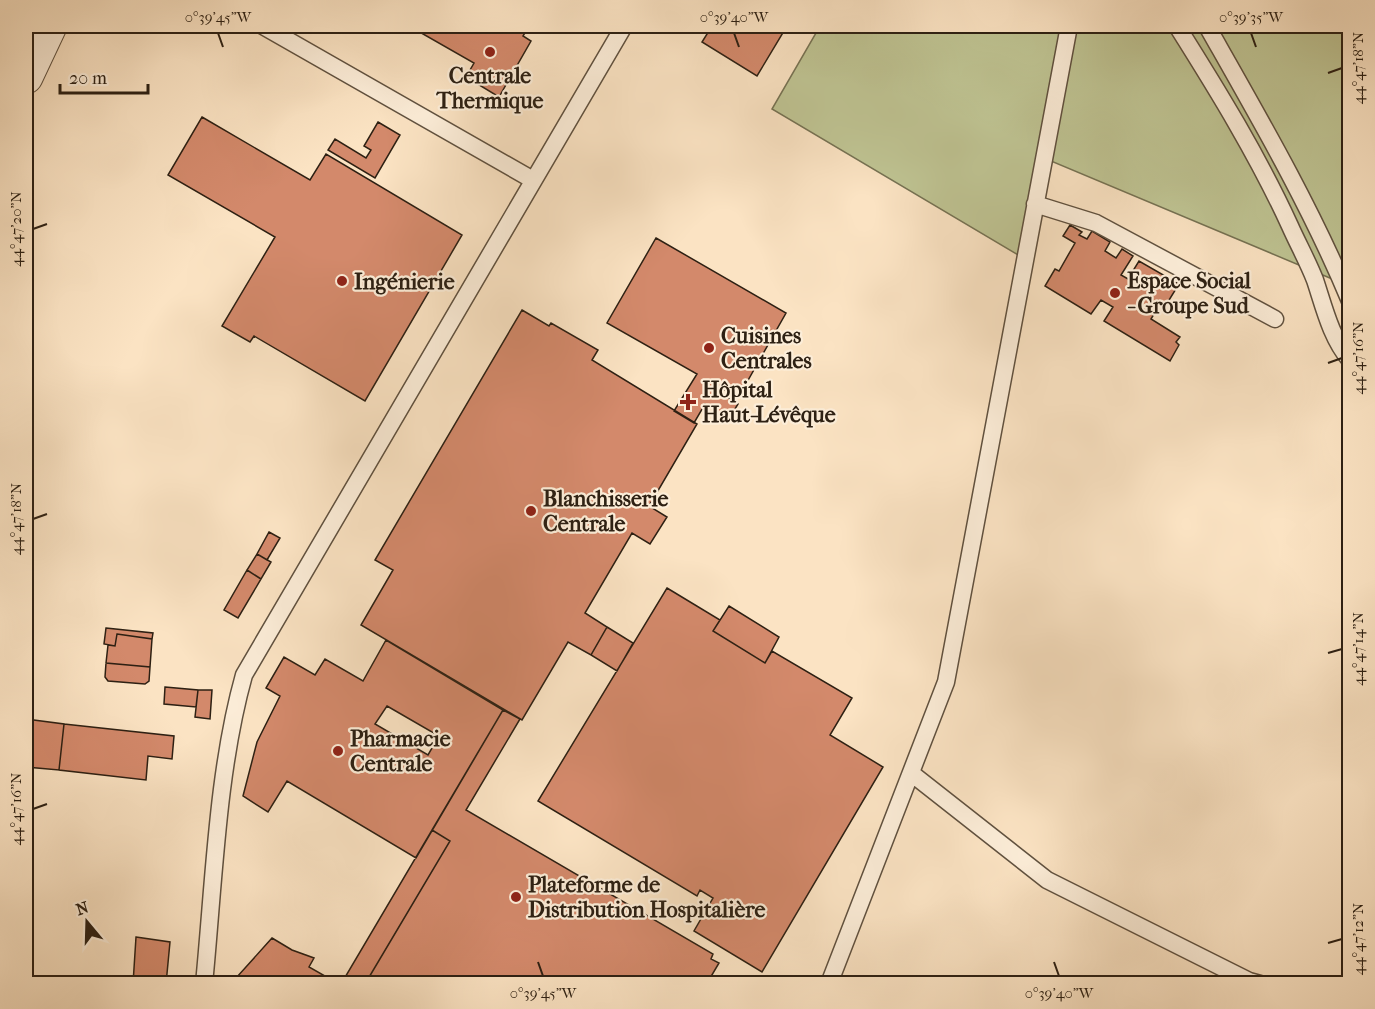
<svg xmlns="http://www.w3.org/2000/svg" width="1375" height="1009" viewBox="0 0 1375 1009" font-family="'IM FELL French Canon',serif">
	<rect width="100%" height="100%" fill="#fbe3c3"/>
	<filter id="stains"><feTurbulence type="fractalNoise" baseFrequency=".00333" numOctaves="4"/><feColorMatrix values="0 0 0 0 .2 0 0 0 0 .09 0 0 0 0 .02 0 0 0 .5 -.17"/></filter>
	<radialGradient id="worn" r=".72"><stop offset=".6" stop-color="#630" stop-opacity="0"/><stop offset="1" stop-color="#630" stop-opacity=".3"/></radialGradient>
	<path fill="#bfc493" stroke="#767253" stroke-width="1.5" d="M 820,26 L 1349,26 L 1349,286 L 1044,158 L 1025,259 L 772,109 Z"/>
	<path fill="#d3896b" stroke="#2d2013" stroke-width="1.5" fill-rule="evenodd" d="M 409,26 L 529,26 L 523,36 L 531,41 L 499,97 L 466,77 L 474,63 Z
		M 712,26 L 787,26 L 757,76 L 702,42 Z
		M 202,117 L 310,180 L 326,154 L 462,235 L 365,401 L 254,336 L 250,342 L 222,326 L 275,237 L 168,175 Z
		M 378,122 L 400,135 L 375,178 L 328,150 L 335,139 L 366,158 L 371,150 L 364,146 Z
		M 1070,225 L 1082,232 L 1079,235 L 1087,239 L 1092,231 L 1110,242 L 1105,251 L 1116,258 L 1122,249 L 1133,256 L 1121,275 L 1128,279 L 1139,261 L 1179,284 L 1166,305 L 1161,302 L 1151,319 L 1180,337 L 1176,342 L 1179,345 L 1170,361 L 1104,321 L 1113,307 L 1101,300 L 1091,314 L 1045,286 L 1055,269 L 1059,271 L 1075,243 L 1063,236 Z
		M 656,238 L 786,313 L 738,398 L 716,385 L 714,389 L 738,404 L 729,419 L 705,404 L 694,423 L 674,411 L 697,374 L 607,323 Z
		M 522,310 L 549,326 L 551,323 L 598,350 L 592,360 L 697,424 L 649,506 L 667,517 L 650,544 L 632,533 L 585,613 L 607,627 L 591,655 L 568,642 L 522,720 L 361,625 L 393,570 L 375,560 Z
		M 269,532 L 280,538 L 267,560 L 257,554 Z
		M 257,554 L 271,562 L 261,579 L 247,570 Z
		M 247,570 L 261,579 L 238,618 L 224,610 Z
		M 667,588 L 720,620 L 713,631 L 765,663 L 772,651 L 852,698 L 830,735 L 883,767 L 762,972 L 694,931 L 713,898 L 700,890 L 697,896 L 538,801 Z
		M 729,606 L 779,637 L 765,663 L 713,631 Z
		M 607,627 L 633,643 L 617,671 L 591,655 Z
		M 106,628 L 153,633 L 152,639 L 117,634 L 115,646 L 104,644 Z
		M 117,634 L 152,639 L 150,667 L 106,663 L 108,645 L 115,646 Z
		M 386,640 L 503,710 L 416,858 L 287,781 L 268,812 L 243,796 L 257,742 L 280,696 L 266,688 L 284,657 L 315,675 L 325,659 L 363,681 ZM 387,706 L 439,736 L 428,755 L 375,724 Z
		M 106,663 L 150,667 L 149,681 L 145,684 L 108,681 L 105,677 Z
		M 165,687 L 198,690 L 196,707 L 164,704 Z
		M 198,690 L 212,690 L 210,719 L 195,717 Z
		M 503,710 L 520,719 L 466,810 L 713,954 L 711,959 L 719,963 L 709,980 L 702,976 L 697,984 L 365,984 L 450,841 L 432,830 Z
		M 26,719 L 64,724 L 59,770 L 26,767 Z
		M 64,724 L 174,736 L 172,759 L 148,756 L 146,780 L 59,770 Z
		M 432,830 L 450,841 L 365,984 L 352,984 L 344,979 Z
		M 136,937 L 170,942 L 166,984 L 133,984 Z
		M 272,938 L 292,950 L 314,958 L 309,967 L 337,983 L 341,977 L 352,984 L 240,984 L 236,978 Z"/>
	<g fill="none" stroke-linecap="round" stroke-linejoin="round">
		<g stroke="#60513f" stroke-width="19">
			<path id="service" d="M 263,26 L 533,180
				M 1177,26 C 1218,91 1258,156 1290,226 C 1298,244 1308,262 1315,280 C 1324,307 1331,338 1350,360
				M 1207,26 C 1258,116 1310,205 1350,301
				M 1035,204 L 1096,223 L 1275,319
				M 911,773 L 1047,880 L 1249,981 L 1260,984
				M 204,984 C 214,883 217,771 244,675 L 624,26
				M 829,984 L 946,682 L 1069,26"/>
		</g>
		<g stroke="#60513f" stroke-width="35">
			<path id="tertiary" d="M 26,77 L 50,26"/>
		</g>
		<use href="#service" stroke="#fcedd8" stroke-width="16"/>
		<use href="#tertiary" stroke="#fcedd8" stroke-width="33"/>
	</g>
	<path fill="none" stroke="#2d2013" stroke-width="2" d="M 218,33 L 223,47M 734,33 L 739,47M 1251,33 L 1256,47M 1328,73 L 1342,68M 33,229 L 47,224M 1328,363 L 1342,358M 33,519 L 47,514M 1328,653 L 1342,649M 33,809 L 47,804M 1328,943 L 1342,939M 538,962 L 543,976M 1054,962 L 1059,976"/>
	<g fill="#8f2418" stroke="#fcedd8" stroke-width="2">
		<circle cx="490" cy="52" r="6"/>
		<circle cx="342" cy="281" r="6"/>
		<circle cx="1115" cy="293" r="6"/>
		<circle cx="709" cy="348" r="6"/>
		<path d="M685 393h6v6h6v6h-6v6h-6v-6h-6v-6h6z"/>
		<circle cx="531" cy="511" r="6"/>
		<circle cx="338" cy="751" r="6"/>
		<circle cx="516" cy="897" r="6"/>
	</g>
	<g text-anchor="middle" stroke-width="4.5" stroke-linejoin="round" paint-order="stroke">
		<g font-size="22" font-weight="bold" fill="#2d2013" stroke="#fcedd8" text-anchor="start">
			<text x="490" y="83" text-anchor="middle">Centrale<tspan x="490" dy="25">Thermique</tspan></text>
			<text x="1127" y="288">Espace Social<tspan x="1127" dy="25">- Groupe Sud</tspan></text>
			<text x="354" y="289">Ingénierie</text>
			<text x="721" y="343">Cuisines<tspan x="721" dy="25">Centrales</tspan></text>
			<text x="702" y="397">Hôpital<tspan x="702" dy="25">Haut-Lévêque</tspan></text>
			<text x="543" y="506">Blanchisserie<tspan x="543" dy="25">Centrale</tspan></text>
			<text x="350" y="746">Pharmacie<tspan x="350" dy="25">Centrale</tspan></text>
			<text x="528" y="892">Plateforme de<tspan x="528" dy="25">Distribution Hospitalière</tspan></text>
		</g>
	</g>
	<rect width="1375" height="1009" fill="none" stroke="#fbe3c3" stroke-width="66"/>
	<g transform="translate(87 922) rotate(341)" stroke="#fcedd8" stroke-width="4.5" paint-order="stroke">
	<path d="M0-4.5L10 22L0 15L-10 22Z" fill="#2d2013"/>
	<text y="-9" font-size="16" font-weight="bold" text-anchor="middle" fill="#2d2013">N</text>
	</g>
	<path d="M60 84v9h88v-9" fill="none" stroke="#2d2013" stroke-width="3"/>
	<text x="69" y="84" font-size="18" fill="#2d2013" stroke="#fcedd8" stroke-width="4.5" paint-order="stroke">20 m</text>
	<rect x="33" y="33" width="1309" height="943" fill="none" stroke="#2d2013" stroke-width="2"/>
	<g font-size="15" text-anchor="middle" fill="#2d2013">
		<text x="218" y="22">0°39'45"W</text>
		<text x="734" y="22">0°39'40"W</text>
		<text x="1251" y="22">0°39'35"W</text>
		<text transform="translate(1358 68) rotate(-90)" y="5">44°47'18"N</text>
		<text transform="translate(16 229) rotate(-90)" y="5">44°47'20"N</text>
		<text transform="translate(1358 358) rotate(-90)" y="5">44°47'16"N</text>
		<text transform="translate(16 519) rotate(-90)" y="5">44°47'18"N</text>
		<text transform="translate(1358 649) rotate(-90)" y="5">44°47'14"N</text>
		<text transform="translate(16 809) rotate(-90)" y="5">44°47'16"N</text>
		<text transform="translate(1358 939) rotate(-90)" y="5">44°47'12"N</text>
		<text x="543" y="998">0°39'45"W</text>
		<text x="1059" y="998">0°39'40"W</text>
	</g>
	<rect width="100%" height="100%" filter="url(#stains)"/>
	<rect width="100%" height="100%" fill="url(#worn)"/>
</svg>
